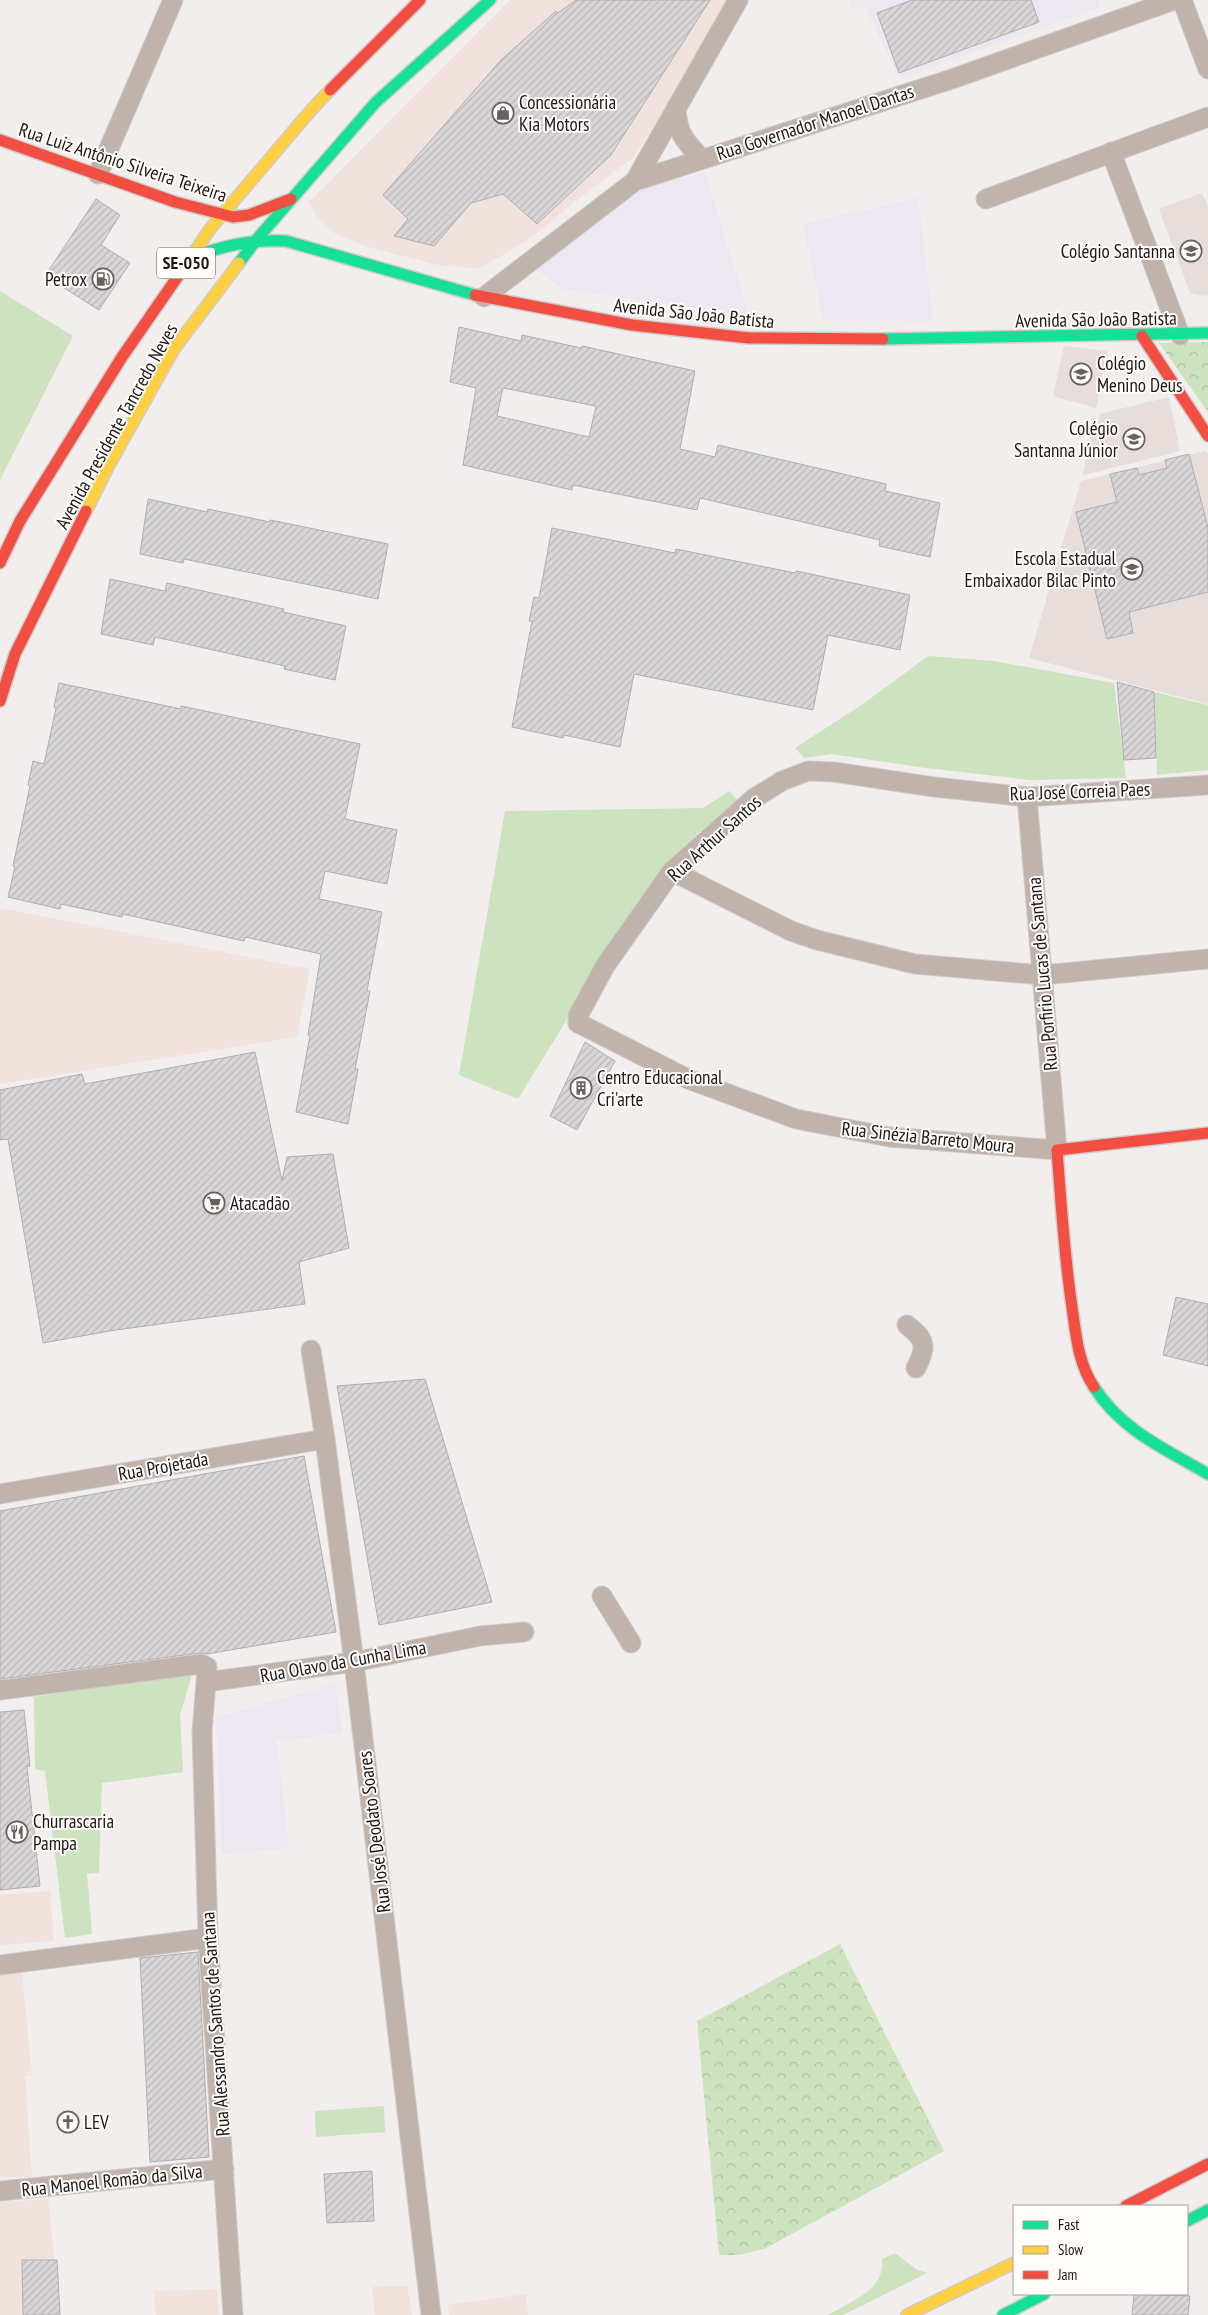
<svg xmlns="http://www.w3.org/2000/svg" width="1208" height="2315" viewBox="0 0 1208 2315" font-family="'PT Sans Narrow',sans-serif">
	<defs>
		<pattern id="forest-crowns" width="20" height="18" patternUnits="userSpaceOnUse" patternTransform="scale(1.25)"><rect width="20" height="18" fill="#cde2be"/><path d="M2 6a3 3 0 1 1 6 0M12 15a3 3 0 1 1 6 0" fill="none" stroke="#afc1a3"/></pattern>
		<pattern id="building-hatch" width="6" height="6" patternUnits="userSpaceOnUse" patternTransform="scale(1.25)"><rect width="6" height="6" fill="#d8d6d6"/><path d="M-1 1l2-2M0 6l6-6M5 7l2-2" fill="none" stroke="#b9b7b7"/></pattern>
	</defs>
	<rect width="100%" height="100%" fill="#f2eeed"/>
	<path fill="#f1e2dd" d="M 510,0 L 727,0 L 675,93 L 634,157 L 591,189 L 532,237 L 505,254 L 477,269 L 438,265 L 368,247 L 334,233 L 316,215 L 309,202 Z
		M 0,908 L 310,969 L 297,1037 L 0,1084 Z
		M 50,1891 L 54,1941 L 0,1945 L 0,1895 Z
		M 22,1972 L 32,2075 L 25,2076 L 32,2177 L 0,2177 L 0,1975 Z
		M 48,2199 L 60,2315 L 0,2315 L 0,2202 Z
		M 407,2286 L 412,2315 L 375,2315 L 372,2287 Z
		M 217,2289 L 219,2315 L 156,2315 L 153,2291 Z
		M 526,2294 L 528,2315 L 449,2315 L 448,2305 Z"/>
	<path fill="#ede7f2" d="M 849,0 L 1098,0 L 1100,7 L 899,79 L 865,6 L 853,9 Z
		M 705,172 L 749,316 L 562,289 L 536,269 L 641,187 Z
		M 918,198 L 933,321 L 823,320 L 803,224 Z
		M 335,1684 L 342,1733 L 277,1741 L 289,1848 L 222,1854 L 216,1717 Z"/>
	<path fill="#e7ddda" d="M 1202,193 L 1208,207 L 1208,295 L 1205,296 L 1190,293 L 1159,209 Z
		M 1064,346 L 1107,351 L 1096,408 L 1053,396 Z
		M 1169,397 L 1180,451 L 1083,475 L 1092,427 L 1098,425 L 1099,414 Z
		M 1205,451 L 1208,454 L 1208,704 L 1029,658 L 1081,481 Z"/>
	<path fill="#cde2be" d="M 0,291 L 73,336 L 0,480 Z
		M 928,656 L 994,661 L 1114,683 L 1126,778 L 1030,780 L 926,768 L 831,754 L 804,758 L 795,748 L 863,704 Z
		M 1154,692 L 1208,705 L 1208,770 L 1157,775 Z
		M 729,791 L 738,800 L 696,835 L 654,878 L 518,1099 L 459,1075 L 505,811 L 703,808 Z
		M 193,1671 L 180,1715 L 183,1772 L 102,1783 L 99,1873 L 87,1874 L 92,1934 L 65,1938 L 45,1771 L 35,1769 L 34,1697 Z
		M 384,2106 L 385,2132 L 316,2137 L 315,2111 Z
		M 895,2253 L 916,2269 L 927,2273 L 843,2315 L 828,2315 C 851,2301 885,2291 882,2259 Z"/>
	<path fill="url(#forest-crowns)" d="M 1208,342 L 1208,412 L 1159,343 Z
		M 840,1944 L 944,2151 L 764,2249 L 738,2255 L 719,2255 L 697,2021 Z"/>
	<path fill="url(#building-hatch)" stroke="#afadad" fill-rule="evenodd" d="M 576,0 L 710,0 L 611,155 L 537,224 L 503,194 L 471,203 L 434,246 L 394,236 L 408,219 L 383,195 L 501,60 L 556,11 L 558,13 Z
		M 912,0 L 1031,0 L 1039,22 L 899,73 L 877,13 Z
		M 96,199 L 120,215 L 101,245 L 130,263 L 99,310 L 45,276 Z
		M 459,327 L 521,341 L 522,335 L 581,348 L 582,346 L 695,371 L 680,449 L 715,457 L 718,445 L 886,484 L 885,491 L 940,503 L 930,557 L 879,546 L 880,540 L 700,498 L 697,510 L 573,485 L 572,490 L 463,465 L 476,388 L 450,382 ZM 503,388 L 596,406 L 589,437 L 497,416 Z
		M 1189,454 L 1208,528 L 1208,592 L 1129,612 L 1133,633 L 1107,639 L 1076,512 L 1117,502 L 1110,474 L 1137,468 L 1139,475 L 1167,468 L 1165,460 Z
		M 148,499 L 207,512 L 208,509 L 270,522 L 270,520 L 388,544 L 378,599 L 184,559 L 183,563 L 140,554 Z
		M 552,528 L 675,553 L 676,549 L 795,573 L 796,571 L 910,595 L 900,650 L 828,635 L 813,710 L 634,674 L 620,747 L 564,735 L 563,738 L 512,727 L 532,621 L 529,621 L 534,597 L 539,598 Z
		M 110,579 L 165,591 L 167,583 L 284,609 L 283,612 L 346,626 L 335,680 L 284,669 L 285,666 L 155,637 L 153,645 L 101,634 Z
		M 1117,682 L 1154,692 L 1156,758 L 1124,760 Z
		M 59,683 L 181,709 L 181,706 L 360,744 L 345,819 L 397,830 L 387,884 L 325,871 L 319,899 L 382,912 L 367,991 L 370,991 L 355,1069 L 358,1069 L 348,1124 L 296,1112 L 310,1035 L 308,1035 L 321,954 L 245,937 L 244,941 L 123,914 L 122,917 L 61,904 L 60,909 L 8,897 L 15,867 L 13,866 L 30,786 L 28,785 L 33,761 L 44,764 L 56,708 L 54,707 Z
		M 585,1042 L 615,1061 L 577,1130 L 550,1116 Z
		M 255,1052 L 282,1181 L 287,1157 L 333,1154 L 349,1248 L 299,1262 L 305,1304 L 109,1331 L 43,1343 L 8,1139 L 0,1140 L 0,1090 L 82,1074 L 85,1084 Z
		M 1176,1297 L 1208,1304 L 1208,1366 L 1163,1355 Z
		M 425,1379 L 492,1602 L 379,1625 L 337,1386 Z
		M 304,1456 L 336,1632 L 207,1654 L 200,1653 L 0,1679 L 0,1511 Z
		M 24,1710 L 30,1766 L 27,1767 L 40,1886 L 0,1890 L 0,1712 Z
		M 198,1952 L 209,2157 L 150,2162 L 140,1958 Z
		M 372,2171 L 374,2221 L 327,2223 L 324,2174 Z
		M 22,2260 L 57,2260 L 60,2315 L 23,2315 Z
		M 1134,2294 L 1190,2296 L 1188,2315 L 1132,2315 Z"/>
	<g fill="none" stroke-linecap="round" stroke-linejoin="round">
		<g stroke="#cfcccb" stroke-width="21">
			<path id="street" d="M 1182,0 L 1208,69
				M 676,109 C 678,134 684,140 701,158
				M 1111,152 L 1180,335
				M 98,174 L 173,0
				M 635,181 L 738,0
				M 986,199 L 1208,117
				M 484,297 L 635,181 L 952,79 L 1174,0
				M 1027,797 L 1057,1150 L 889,1137 L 796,1119 L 688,1079 L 578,1023 L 578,1016 L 605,966 L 672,871 L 753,799 L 782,781 L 808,771 L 834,772 L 934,787 L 1027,797 L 1208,785
				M 672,871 L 791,931 L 817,940 L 915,964 L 1043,975 L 1208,959
				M 907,1325 C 926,1340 927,1346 916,1368
				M 311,1350 L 325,1439 L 354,1662 L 431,2315
				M 0,1494 L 325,1439
				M 602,1596 L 631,1643
				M 0,1690 L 201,1664 L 207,1667 L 206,1682
				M 0,1965 L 208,1938
				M 0,2191 L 224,2169
				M 233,2315 L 208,1938 L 202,1732 L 206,1682 L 354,1662 L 480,1636 L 524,1632"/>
		</g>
		<g stroke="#cfcccb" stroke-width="14">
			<path id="fast" d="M 190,258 C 222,246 251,239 286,241 L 475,295
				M 239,263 L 257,239 L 376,102 L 490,0
				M 883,339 L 1208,333
				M 1094,1387 C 1121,1430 1165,1449 1208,1474
				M 1187,2221 L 1208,2210
				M 1003,2315 L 1044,2294"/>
		</g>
		<g stroke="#cfcccb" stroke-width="14">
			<path id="slow" d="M 194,253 L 210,229 L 312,109 L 330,90
				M 86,511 L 109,465 L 174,349 L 239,263
				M 907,2315 L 1014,2263"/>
		</g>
		<g stroke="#cfcccb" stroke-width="14">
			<path id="jam" d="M 330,90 L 420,0
				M 0,140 L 175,202 L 233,217 L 249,215 L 291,199
				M 475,295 L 632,325 L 749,338 L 883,339
				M 1142,336 L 1208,436
				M 0,563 L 20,521 L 122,357 L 194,253
				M 0,701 L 15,654 L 86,511
				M 1094,1387 C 1078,1363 1076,1335 1072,1307 C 1064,1254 1061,1203 1057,1150 L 1208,1133
				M 1126,2206 L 1208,2164"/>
		</g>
		<use href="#street" stroke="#bfb3ab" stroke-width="19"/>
		<use href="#fast" stroke="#16e098" stroke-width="11"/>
		<use href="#slow" stroke="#ffcf43" stroke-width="11"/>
		<use href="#jam" stroke="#f24e42" stroke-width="11"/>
	</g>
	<defs>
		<g id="shop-ring" transform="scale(1.125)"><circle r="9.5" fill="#fffcfa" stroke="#666261" stroke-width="1.5"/><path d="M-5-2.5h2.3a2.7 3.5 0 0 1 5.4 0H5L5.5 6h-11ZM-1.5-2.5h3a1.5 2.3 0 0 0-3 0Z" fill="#666261"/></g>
		<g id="school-ring" transform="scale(1.125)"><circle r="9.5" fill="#fffcfa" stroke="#666261" stroke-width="1.5"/><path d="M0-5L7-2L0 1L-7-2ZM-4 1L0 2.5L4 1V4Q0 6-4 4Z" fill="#666261"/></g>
		<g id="fuel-ring" transform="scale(1.125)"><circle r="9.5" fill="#fffcfa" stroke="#666261" stroke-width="1.5"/><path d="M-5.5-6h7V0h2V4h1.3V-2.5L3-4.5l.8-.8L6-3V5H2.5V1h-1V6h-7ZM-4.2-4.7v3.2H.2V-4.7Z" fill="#666261"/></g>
		<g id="building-ring" transform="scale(1.125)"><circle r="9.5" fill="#fffcfa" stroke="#666261" stroke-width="1.5"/><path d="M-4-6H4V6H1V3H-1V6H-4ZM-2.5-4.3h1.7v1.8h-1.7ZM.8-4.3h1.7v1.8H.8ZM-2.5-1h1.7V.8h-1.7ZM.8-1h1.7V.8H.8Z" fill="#666261"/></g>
		<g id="supermarket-ring" transform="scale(1.125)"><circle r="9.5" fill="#fffcfa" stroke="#666261" stroke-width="1.5"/><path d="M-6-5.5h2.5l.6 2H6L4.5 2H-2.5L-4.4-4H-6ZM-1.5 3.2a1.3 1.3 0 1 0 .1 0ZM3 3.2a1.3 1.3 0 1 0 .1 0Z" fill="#666261"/></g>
		<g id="restaurant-ring" transform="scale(1.125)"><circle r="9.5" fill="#fffcfa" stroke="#666261" stroke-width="1.5"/><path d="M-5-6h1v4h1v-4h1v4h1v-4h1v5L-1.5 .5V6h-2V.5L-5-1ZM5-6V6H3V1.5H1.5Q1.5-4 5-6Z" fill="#666261"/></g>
		<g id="church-ring" transform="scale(1.125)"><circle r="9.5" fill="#fffcfa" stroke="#666261" stroke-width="1.5"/><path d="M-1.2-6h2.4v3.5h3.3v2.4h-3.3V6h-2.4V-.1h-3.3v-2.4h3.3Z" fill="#666261"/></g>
	</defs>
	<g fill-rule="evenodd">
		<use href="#shop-ring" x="503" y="113"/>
		<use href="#school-ring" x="1191" y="251"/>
		<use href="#fuel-ring" x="103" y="279"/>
		<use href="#school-ring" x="1081" y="374"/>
		<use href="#school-ring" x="1134" y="439"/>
		<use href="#school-ring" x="1132" y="569"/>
		<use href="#building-ring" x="581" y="1088"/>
		<use href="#supermarket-ring" x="214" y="1203"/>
		<use href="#restaurant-ring" x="17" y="1832"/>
		<use href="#church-ring" x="68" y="2122"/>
	</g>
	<g text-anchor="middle" stroke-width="4" stroke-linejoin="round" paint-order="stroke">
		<rect fill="#fffcfa" stroke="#5f5c5a" stroke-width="1" x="157" y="247.5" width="58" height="31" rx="4"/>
		<g font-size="18" font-weight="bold" fill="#1a1716">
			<text x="186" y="269">SE-050</text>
		</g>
		<g font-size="19" fill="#1a1716" stroke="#fffcfa" text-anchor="start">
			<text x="519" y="109">Concessionária<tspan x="519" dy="22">Kia Motors</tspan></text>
			<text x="1175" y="258" text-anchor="end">Colégio Santanna</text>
			<text x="87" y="286" text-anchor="end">Petrox</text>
			<text x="1097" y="370">Colégio<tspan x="1097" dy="22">Menino Deus</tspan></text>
			<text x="1118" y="435" text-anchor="end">Colégio<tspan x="1118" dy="22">Santanna Júnior</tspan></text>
			<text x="1116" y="565" text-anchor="end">Escola Estadual<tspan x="1116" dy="22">Embaixador Bilac Pinto</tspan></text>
			<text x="597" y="1084">Centro Educacional<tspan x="597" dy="22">Cri'arte</tspan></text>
			<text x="230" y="1210">Atacadão</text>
			<text x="33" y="1828">Churrascaria<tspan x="33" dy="22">Pampa</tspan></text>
			<text x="84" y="2129">LEV</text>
		</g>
		<g font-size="19" fill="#1a1716" stroke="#fffcfa">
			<text transform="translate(815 122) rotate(-18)" y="7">Rua Governador Manoel Dantas</text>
			<text transform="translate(123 162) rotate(18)" y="7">Rua Luiz Antônio Silveira Teixeira</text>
			<text transform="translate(694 313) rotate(6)" y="7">Avenida São João Batista</text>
			<text transform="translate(1096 319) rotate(-1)" y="7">Avenida São João Batista</text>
			<text transform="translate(116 426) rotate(-61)" y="7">Avenida Presidente Tancredo Neves</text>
			<text transform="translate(1080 791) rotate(-2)" y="7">Rua José Correia Paes</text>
			<text transform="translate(714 838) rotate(-42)" y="7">Rua Arthur Santos</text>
			<text transform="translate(1042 974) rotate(-95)" y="7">Rua Porfirio Lucas de Santana</text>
			<text transform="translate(928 1137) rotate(6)" y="7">Rua Sinézia Barreto Moura</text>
			<text transform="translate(163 1466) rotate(-10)" y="7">Rua Projetada</text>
			<text transform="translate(343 1661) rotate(-10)" y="7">Rua Olavo da Cunha Lima</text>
			<text transform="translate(374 1832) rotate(-97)" y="7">Rua José Deodato Soares</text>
			<text transform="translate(215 2024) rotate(-94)" y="7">Rua Alessandro Santos de Santana</text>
			<text transform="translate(112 2180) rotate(-6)" y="7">Rua Manoel Romão da Silva</text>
		</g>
	</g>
	<rect x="1013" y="2205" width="175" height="90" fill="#fffcfa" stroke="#a3a09f"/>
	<rect x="1023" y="2221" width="25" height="8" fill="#16e098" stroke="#a3a09f"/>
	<text x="1058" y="2230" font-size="15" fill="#1a1716">Fast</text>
	<rect x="1023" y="2246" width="25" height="8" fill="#ffcf43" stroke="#a3a09f"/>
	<text x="1058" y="2255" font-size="15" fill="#1a1716">Slow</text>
	<rect x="1023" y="2271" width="25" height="8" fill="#f24e42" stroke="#a3a09f"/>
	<text x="1058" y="2280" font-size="15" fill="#1a1716">Jam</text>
</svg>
